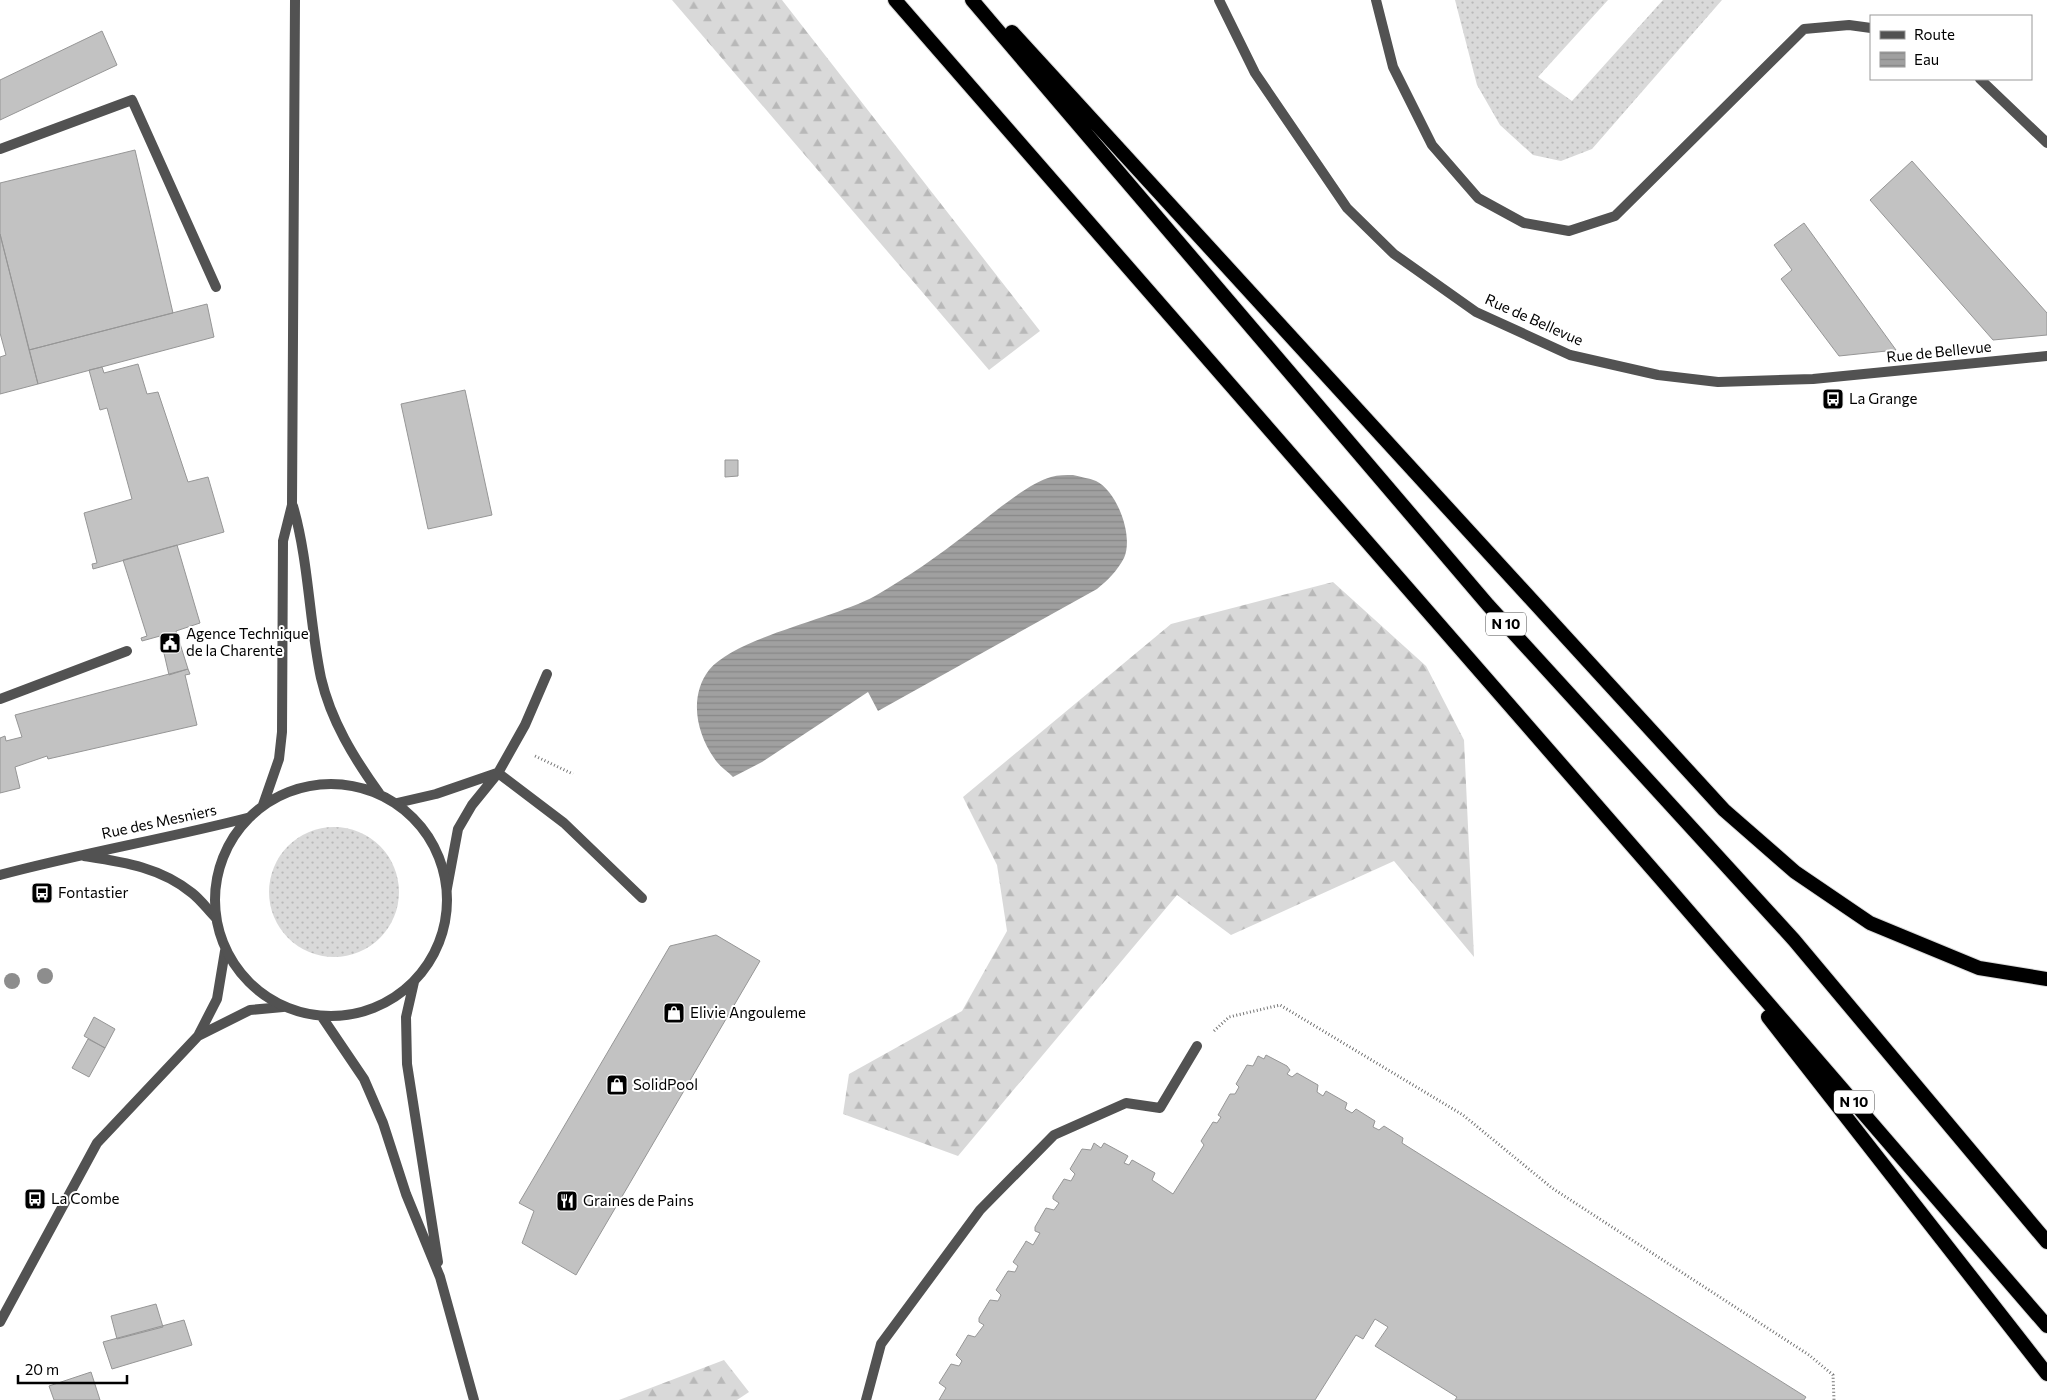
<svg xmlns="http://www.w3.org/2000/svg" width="2047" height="1400" viewBox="0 0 2047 1400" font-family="Commissioner,sans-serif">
	<defs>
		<pattern id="grass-dots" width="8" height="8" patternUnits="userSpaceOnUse" patternTransform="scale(1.25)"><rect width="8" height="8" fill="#d9d9d9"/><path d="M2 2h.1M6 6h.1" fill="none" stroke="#b8b8b8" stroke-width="1.8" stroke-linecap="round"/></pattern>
		<pattern id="forest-firs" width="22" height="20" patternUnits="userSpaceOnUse" patternTransform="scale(1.25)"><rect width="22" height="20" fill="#d9d9d9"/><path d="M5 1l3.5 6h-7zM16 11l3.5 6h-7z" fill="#b8b8b8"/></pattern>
		<pattern id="water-rules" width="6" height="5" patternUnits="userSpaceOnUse" patternTransform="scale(1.25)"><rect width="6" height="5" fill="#a0a0a0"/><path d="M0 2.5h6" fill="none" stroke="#888"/></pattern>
	</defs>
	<rect width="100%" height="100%" fill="#fff"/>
	<path fill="url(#grass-dots)" d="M 1455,0 L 1608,0 L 1538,77 L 1572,101 L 1663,0 L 1722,0 L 1592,149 L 1561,161 L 1533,155 L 1500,125 L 1477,85 Z
		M269 892a65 65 0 1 1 130 0a65 65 0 1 1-130 0Z"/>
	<path fill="url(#forest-firs)" d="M 672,0 L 782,0 L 1040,331 L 989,370 Z
		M 1333,582 L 1426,666 L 1464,740 L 1474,957 L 1394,861 L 1231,935 L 1177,895 L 958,1156 L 843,1114 L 849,1074 L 962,1011 L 1007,931 L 997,865 L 963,797 L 1171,624 Z
		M 724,1360 L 749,1392 L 737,1400 L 619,1400 Z"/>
	<path fill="url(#water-rules)" d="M 1073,475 C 1080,477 1089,478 1096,481 C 1117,491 1134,536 1124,558 C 1117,571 1108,580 1097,589 L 878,711 L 868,692 L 762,762 L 733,777 C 727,771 718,765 714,758 C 696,732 689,696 709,670 C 736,637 833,619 875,596 C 908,577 938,556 969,532 C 988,517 1028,483 1051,477 C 1058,475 1066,475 1073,475 Z"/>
	<path fill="#c2c2c2" stroke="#969696" d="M 102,31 L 117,65 L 0,120 L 0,80 Z
		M 135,150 L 173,313 L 29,350 L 0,234 L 0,183 Z
		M 1912,161 L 2047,313 L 2047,335 L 1993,340 L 1870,200 Z
		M 1804,223 L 1896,350 L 1839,356 L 1781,279 L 1792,270 L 1774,245 Z
		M 0,234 L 38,384 L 0,394 L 0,357 L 6,355 L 0,333 Z
		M 207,304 L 214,337 L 38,384 L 29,350 Z
		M 138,364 L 147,394 L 158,392 L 188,482 L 208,477 L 224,532 L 93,569 L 92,564 L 97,563 L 84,513 L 132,499 L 107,408 L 100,410 L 89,370 L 102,367 L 104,373 Z
		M 465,390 L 492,515 L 428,529 L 401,404 Z
		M 725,460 L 738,460 L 738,476 L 725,477 Z
		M 177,545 L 200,623 L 176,631 L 188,669 L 169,675 L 160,636 L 142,641 L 141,638 L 147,636 L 123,560 Z
		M 188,669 L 190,674 L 185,675 L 197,725 L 48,759 L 47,756 L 15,767 L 20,788 L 0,793 L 0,738 L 5,736 L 6,741 L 22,737 L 15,715 Z
		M 716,935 L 760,961 L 576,1275 L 522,1243 L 534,1211 L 519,1203 L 670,946 Z
		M 94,1017 L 115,1029 L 105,1048 L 84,1036 Z
		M 88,1039 L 105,1048 L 89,1077 L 72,1068 Z
		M 1266,1055 L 1287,1066 L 1290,1070 L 1287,1074 L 1292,1077 L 1297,1073 L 1318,1085 L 1317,1092 L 1323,1096 L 1326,1091 L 1347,1103 L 1345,1109 L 1352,1113 L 1356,1109 L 1375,1121 L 1373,1127 L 1379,1130 L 1384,1126 L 1403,1138 L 1402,1143 L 1806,1397 L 1804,1400 L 1455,1400 L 1457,1397 L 1375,1346 L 1388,1327 L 1375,1319 L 1363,1339 L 1356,1335 L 1315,1400 L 939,1400 L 946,1388 L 939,1383 L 951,1364 L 959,1366 L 962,1361 L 956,1355 L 968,1335 L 975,1337 L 984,1325 L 979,1322 L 979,1318 L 990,1300 L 998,1301 L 1001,1295 L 996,1290 L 1008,1271 L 1015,1272 L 1018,1266 L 1013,1262 L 1025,1243 L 1026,1241 L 1033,1245 L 1040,1233 L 1035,1231 L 1035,1227 L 1046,1208 L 1054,1210 L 1059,1203 L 1053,1199 L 1053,1196 L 1064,1179 L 1071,1181 L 1075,1174 L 1070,1169 L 1082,1149 L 1091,1150 L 1094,1143 L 1101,1148 L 1104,1143 L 1128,1156 L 1124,1163 L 1129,1165 L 1132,1160 L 1134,1161 L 1155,1173 L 1152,1180 L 1173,1194 L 1204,1145 L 1201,1141 L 1213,1122 L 1217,1123 L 1221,1117 L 1218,1115 L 1230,1094 L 1235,1094 L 1239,1087 L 1236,1084 L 1247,1065 L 1253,1066 L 1258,1056 L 1264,1059 Z
		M 156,1304 L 163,1327 L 117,1339 L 111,1316 Z
		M 184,1320 L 192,1345 L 112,1369 L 103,1342 Z
		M 91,1372 L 100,1400 L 54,1400 L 49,1386 Z"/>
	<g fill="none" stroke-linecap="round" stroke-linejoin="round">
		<g stroke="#dbdbdb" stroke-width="16">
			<path id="trunk" d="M 895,0 L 1660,878 L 2047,1326
				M 972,0 L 1488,605 L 1794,940 L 2047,1242
				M 1012,32 L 1724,810 L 1795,872 L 1870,923 L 1979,968 L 2047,979
				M 1768,1017 L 2047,1374"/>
		</g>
		<path stroke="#747474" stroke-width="3" stroke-dasharray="1 2.5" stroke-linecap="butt" d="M 535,756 L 573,774
			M 1214,1031 L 1229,1017 L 1280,1005 L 1463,1115 L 1552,1188 L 1809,1355 L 1833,1375 L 1834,1400"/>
		<path stroke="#525252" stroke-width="10" d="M 1376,0 L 1393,67 L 1432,145 L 1478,198 L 1524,223 L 1569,231 L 1615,216 L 1804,29 L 1849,25 L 1871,28
			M 1980,79 L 2047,143
			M 0,149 L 132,100 L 216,287
			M 0,699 L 127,651
			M 498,773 L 564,823 L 642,898
			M 866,1400 L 881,1344 L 980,1210 L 1054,1135 L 1126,1103 L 1160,1108 L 1197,1046"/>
		<path stroke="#525252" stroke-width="10" d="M 1219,0 L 1255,73 L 1347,208 L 1394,254 L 1476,312 L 1570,355 L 1658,375 L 1718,382 L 1813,379 L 2047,356
			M 397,803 L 436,794 L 497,773
			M 84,856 C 123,862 160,867 192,893 C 201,900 208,910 216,918
			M 0,875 C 82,853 165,839 247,818
			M 447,888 L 458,829 L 472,805 L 498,773 L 525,725 L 547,674
			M 198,1036 L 250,1010 L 283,1007
			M 0,1322 L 97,1143 L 198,1036 L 217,999 L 225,951"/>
		<path stroke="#525252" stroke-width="10" d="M 293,506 C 309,562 309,621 321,678 C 331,721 354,758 379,793
			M215 900a116 116 0 1 1 232 0a116 116 0 1 1-232 0Z
			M 263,805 L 279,759 L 282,732 L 283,541 L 292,505 L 295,0
			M 414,982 L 406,1017 L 407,1064 L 438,1262
			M 322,1017 L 364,1079 L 383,1123 L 406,1194 L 440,1277 L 474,1400"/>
		<use href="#trunk" stroke="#000" stroke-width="14"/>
	</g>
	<g fill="#8d8d8d">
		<circle cx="45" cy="976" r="8"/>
		<circle cx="12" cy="981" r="8"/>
	</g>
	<defs>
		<g id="bus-square" transform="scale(1.125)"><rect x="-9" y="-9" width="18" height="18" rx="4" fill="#000" stroke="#fff"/><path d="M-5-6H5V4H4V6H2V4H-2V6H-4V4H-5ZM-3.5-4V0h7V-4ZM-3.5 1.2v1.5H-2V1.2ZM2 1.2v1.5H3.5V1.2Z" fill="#fff"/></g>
		<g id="civic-square" transform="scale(1.125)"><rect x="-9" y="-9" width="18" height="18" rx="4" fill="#000" stroke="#fff"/><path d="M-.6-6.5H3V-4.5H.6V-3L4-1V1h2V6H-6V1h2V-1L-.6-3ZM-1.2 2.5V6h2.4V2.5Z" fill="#fff"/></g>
		<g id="shop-square" transform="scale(1.125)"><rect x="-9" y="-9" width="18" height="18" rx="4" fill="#000" stroke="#fff"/><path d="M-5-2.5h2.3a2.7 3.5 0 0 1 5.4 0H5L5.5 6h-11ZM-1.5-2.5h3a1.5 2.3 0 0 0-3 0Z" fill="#fff"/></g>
		<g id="restaurant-square" transform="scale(1.125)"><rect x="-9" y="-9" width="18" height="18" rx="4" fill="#000" stroke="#fff"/><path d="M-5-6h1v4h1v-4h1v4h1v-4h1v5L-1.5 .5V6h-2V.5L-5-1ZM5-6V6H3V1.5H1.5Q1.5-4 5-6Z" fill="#fff"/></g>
	</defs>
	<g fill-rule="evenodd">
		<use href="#bus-square" x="1833" y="399"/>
		<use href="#civic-square" x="170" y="643"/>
		<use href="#bus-square" x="42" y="893"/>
		<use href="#shop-square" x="674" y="1013"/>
		<use href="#shop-square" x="617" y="1085"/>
		<use href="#bus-square" x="35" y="1199"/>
		<use href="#restaurant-square" x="567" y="1201"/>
	</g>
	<g text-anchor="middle" stroke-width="4" stroke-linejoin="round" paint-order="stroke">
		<g fill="#fff" stroke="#4c4c4c" stroke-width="1">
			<rect x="1486" y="612.5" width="40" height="23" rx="4"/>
			<rect x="1834" y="1090.5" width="40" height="23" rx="4"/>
		</g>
		<g font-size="14" font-weight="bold" fill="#000">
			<text x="1506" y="629">N 10</text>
			<text x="1854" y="1107">N 10</text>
		</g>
		<g font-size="15" fill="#000" stroke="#fff">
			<text transform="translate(1534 320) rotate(24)" y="5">Rue de Bellevue</text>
			<text transform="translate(1939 352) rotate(-6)" y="5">Rue de Bellevue</text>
			<text transform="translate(159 822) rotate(-12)" y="5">Rue des Mesniers</text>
		</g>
		<g font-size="15" fill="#000" stroke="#fff" text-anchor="start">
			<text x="1849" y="404">La Grange</text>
			<text x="186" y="639">Agence Technique<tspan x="186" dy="17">de la Charente</tspan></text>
			<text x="58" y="898">Fontastier</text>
			<text x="690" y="1018">Elivie Angouleme</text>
			<text x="633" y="1090">SolidPool</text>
			<text x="51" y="1204">La Combe</text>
			<text x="583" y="1206">Graines de Pains</text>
		</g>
	</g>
	<rect x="1870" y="15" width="162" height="65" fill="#ffffff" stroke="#999999"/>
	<rect x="1880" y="31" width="25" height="8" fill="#525252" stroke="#999999"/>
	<text x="1914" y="40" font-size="15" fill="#000000">Route</text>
	<rect x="1880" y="52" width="25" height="15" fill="url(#water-rules)" stroke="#999999"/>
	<text x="1914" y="65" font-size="15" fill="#000000">Eau</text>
	<path d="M18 1375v8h109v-8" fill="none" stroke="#000000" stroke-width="2.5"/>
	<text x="25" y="1375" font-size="15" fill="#000000" stroke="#ffffff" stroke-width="4" paint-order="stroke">20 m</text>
</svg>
